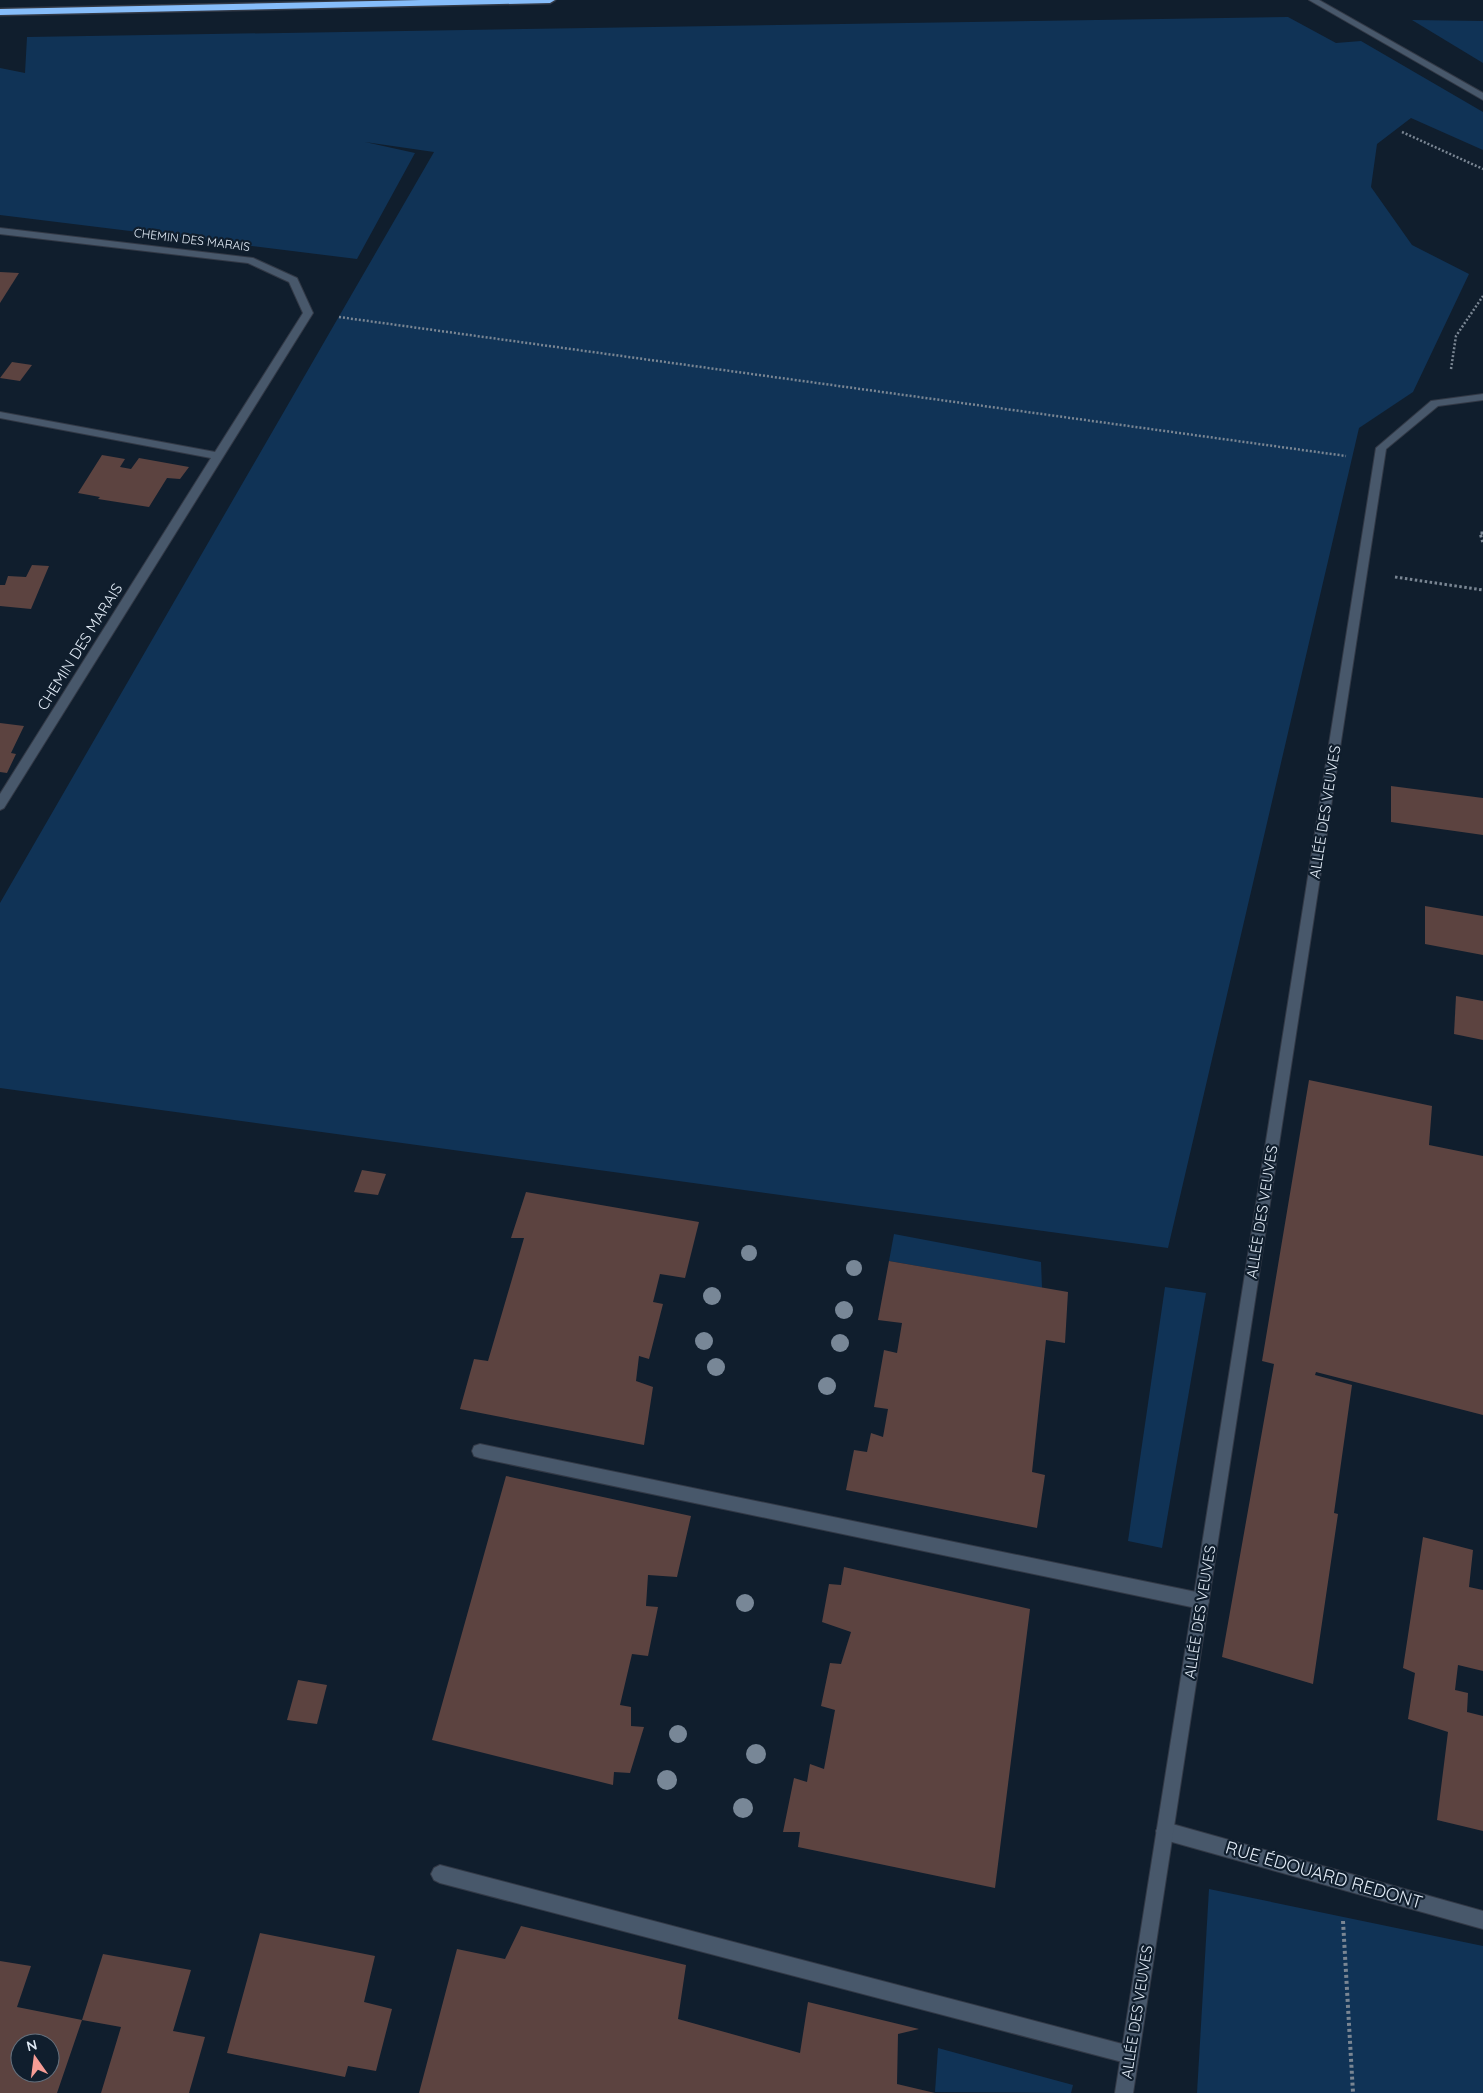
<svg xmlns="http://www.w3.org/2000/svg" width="1483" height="2093" viewBox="0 0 1483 2093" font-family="Quicksand,sans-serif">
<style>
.green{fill:#103356}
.building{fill:#5c4340;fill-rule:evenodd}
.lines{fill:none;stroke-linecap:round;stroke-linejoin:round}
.service-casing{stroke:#323946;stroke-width:2}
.minor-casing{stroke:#323946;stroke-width:2}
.tertiary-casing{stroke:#323946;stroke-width:2}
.motorway-casing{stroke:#323946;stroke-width:3}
.path-far2{stroke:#7a8693;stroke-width:2.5;stroke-dasharray:2 2;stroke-linecap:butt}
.path-far1{stroke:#7a8693;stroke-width:3;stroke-dasharray:2.5 2.5;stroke-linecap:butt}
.path{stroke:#7a8693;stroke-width:4;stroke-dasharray:3 3;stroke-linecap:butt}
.service{fill:#48586b;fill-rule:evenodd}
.minor{fill:#48586b;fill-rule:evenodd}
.tertiary{fill:#48586b;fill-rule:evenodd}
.motorway{fill:#86bdfa;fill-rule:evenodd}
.tree{fill:#788797}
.labels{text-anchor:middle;stroke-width:4.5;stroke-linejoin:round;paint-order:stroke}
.far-street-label{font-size:12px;fill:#e1ebf6;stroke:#101e2d}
.street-label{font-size:15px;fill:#e1ebf6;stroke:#101e2d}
.near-street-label{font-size:18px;fill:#e1ebf6;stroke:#101e2d}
</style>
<rect width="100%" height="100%" fill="#101e2d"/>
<g class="green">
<path d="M1288 17 1336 43 1361 41 1483 112V150L1411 118 1377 144 1371 187 1412 245 1469 274 1413 392 1359 428 1168 1248 0 1088V903L434 152 365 142 415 153 357 259 0 215V68L25 73 27 37Z"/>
<path d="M1412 20 1483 21V63Z"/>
<path d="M894 1234 1041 1262 1042 1288 889 1261Z"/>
<path d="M1165 1287 1206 1293 1162 1548 1128 1541Z"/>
<path d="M1209 1889 1483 1946V2093H1197Z"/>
<path d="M938 2048 1073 2085 1071 2093 935 2092Z"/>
</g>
<g class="building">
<path d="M0 272 19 273 0 303Z"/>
<path d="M12 362 32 365 20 381 0 378Z"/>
<path d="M102 455 125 459 120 467 131 469 139 458 189 467 180 479 167 478 149 507 98 499 100 497 78 493Z"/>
<path d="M32 565 49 566 31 609 0 606V585H5L8 576 26 577Z"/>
<path d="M0 723 24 726 11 753 16 754 7 773 0 772Z"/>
<path d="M1391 786 1483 798V835L1391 822Z"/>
<path d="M1425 906 1483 916V955L1425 944Z"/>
<path d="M1456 996 1483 1001V1040L1454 1034Z"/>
<path d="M1309 1080 1432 1106 1429 1145 1483 1156V1415L1316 1372 1315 1375 1352 1385 1334 1513 1338 1514 1313 1684 1222 1657 1274 1364 1262 1361Z"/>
<path d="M362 1170 386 1174 378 1195 354 1192Z"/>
<path d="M526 1192 699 1222 685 1278 660 1274 653 1302 663 1304 649 1359 639 1356 636 1381 653 1387 644 1445 460 1409 474 1359 488 1361 524 1238H511Z"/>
<path d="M889 1261 1068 1292 1065 1343 1046 1340 1032 1472 1045 1475 1037 1528 846 1490 854 1450 867 1452 871 1433 883 1437 888 1409 874 1407 884 1350 897 1353 902 1323 878 1320Z"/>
<path d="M506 1476 691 1516 677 1577 648 1575 646 1606 658 1607 648 1656 632 1654 620 1705 631 1707V1726L644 1727 630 1773 614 1772 613 1785 432 1740Z"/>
<path d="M1423 1537 1473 1550 1469 1587 1483 1590V1671L1458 1665 1455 1690 1468 1693 1467 1712 1483 1716V1831L1437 1820 1448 1732 1408 1719 1415 1673 1403 1668Z"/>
<path d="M844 1567 1030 1609 995 1888 798 1847 800 1832H783L794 1778 807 1782 810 1764 824 1769 835 1710 821 1706 830 1663 841 1664 851 1632 822 1622 829 1584 841 1585Z"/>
<path d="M298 1680 327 1685 317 1724 287 1720Z"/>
<path d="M521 1926 686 1965 678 2019 800 2053 808 2002 919 2029 898 2034 897 2084 935 2093H419L457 1949 505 1959Z"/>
<path d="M260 1933 375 1956 364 2002 392 2009 376 2071 348 2066 345 2077 227 2053Z"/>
<path d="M103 1954 191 1970 173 2031 205 2037 189 2093H101L121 2027 82 2020Z"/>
<path d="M0 1961 31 1966 17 2007 82 2020 57 2093H0ZM20 2043H50V2073H20Z"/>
</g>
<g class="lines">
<g class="service-casing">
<g id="service">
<path d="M480 1444 1201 1593 1207 1595 1209 1601 1207 1607 1201 1609 480 1458 474 1456 472 1451 474 1446Z"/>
<path d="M440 1865 1130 2046 1137 2048 1139 2055 1137 2062 1130 2064 440 1883 434 1880 431 1874 434 1868Z"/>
</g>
</g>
<g class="minor-casing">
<g id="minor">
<path d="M1309 0H1319L1483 93V100Z"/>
<path d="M0 228 253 258 297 278 313 313 4 808 0 810V794L211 458 0 418V412L215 452 303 313 289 282 248 263 0 234Z"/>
<path d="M1165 1822 1483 1911V1929L1165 1840 1159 1837 1156 1831 1159 1825Z"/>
</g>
</g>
<g class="tertiary-casing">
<path id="tertiary" d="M1483 394V400L1438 406 1386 449 1133 2093H1115L1376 448 1431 401Z"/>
</g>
<g class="motorway-casing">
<path id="motorway" d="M421 0H555L550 3 0 15V9Z"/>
</g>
<g class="path-far2">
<path d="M1402 132 1483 169"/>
<path d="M339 317 1346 456"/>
<path d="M1451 369 1456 336 1483 296"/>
</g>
<g class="path-far1">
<path d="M1483 533H1480L1483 543"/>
<path d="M1395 577 1483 590"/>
</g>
<path class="path" d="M1343 1921 1353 2093"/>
<use href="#service" class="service"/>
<use href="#minor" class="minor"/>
<use href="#tertiary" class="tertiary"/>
<use href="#motorway" class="motorway"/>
</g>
<g class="tree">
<circle cx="749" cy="1253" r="8"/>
<circle cx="854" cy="1268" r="8"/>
<circle cx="712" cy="1296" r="9"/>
<circle cx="844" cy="1310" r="9"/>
<circle cx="704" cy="1341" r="9"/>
<circle cx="840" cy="1343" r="9"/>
<circle cx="716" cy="1367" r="9"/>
<circle cx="827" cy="1386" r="9"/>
<circle cx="745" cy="1603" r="9"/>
<circle cx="678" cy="1734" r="9"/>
<circle cx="756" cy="1754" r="10"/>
<circle cx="667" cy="1780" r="10"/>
<circle cx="743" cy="1808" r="10"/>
</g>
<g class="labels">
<g class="far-street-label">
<text transform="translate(192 240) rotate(7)" y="4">CHEMIN DES MARAIS</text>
</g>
<g class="street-label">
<text transform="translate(80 647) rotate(-58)" y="5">CHEMIN DES MARAIS</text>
<text transform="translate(1325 812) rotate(-81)" y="5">ALLÉE DES VEUVES</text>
<text transform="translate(1262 1212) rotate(-81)" y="5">ALLÉE DES VEUVES</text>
<text transform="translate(1200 1612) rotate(-81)" y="5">ALLÉE DES VEUVES</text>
<text transform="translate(1137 2012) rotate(-81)" y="5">ALLÉE DES VEUVES</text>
</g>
<g class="near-street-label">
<text transform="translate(1324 1875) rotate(16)" y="6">RUE ÉDOUARD REDONT</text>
</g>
</g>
<g transform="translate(35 2058) rotate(346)"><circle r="24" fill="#101e2d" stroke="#64707d"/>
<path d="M0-4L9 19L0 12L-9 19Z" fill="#f59c95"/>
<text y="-8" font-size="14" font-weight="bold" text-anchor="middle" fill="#e1ebf6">N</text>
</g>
</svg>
